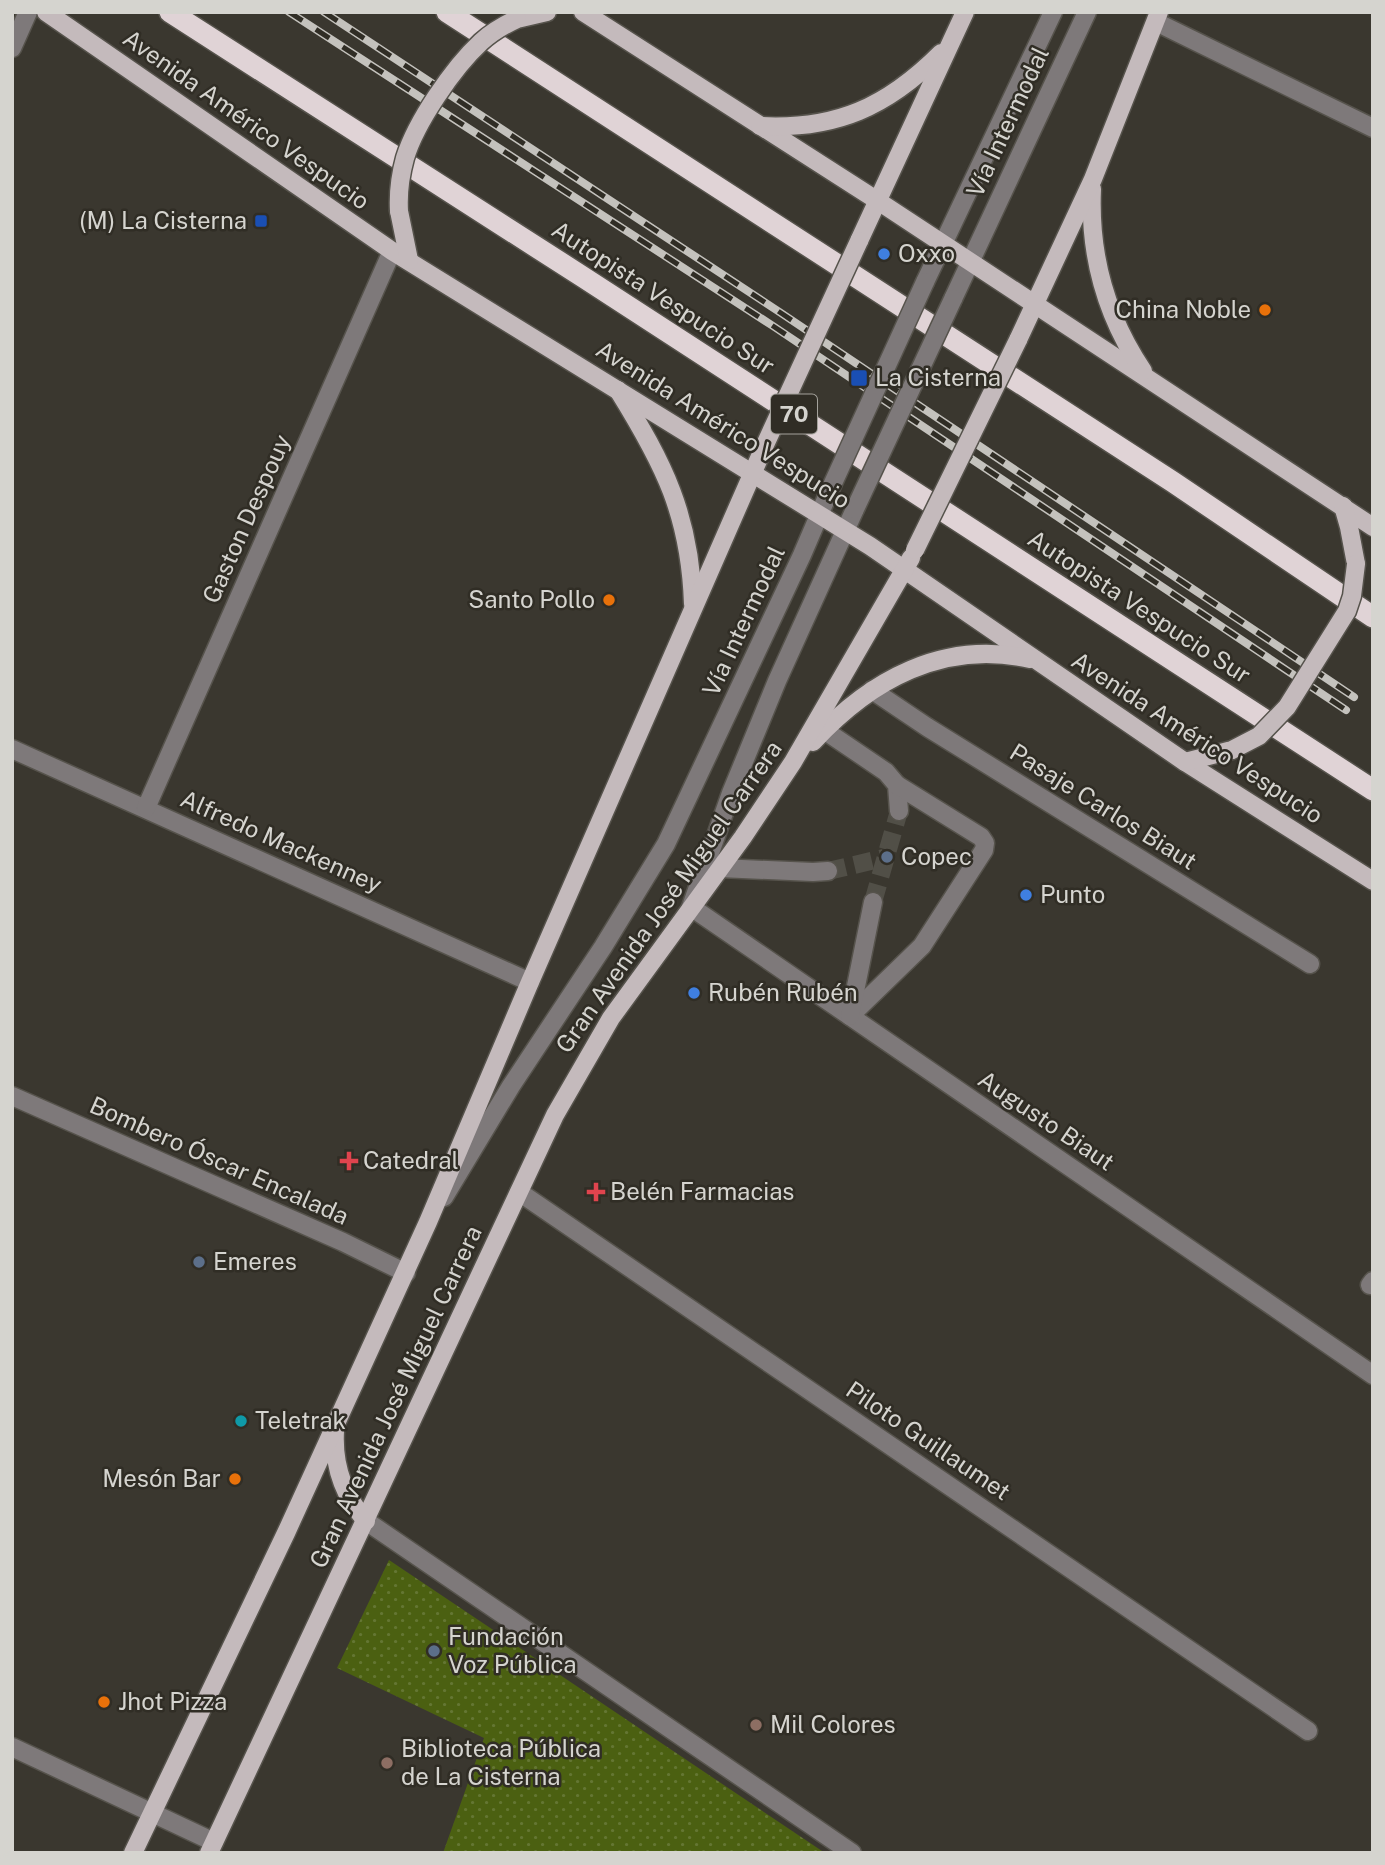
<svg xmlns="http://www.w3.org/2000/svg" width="1385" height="1865" viewBox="0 0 1385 1865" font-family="'Public Sans',sans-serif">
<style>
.park{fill:url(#park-dots)}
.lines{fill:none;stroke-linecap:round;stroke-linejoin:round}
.minor-tunnel{stroke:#514f47;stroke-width:18;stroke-dasharray:18 9;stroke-linecap:butt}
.minor-casing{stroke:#56534c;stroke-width:21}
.major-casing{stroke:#56534c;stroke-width:21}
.highway-casing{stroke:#56534c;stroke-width:24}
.minor{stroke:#7e797a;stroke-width:18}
.major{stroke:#c4babc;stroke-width:18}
.highway{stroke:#e0d3d6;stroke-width:21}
.rail-casing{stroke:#c4c2bd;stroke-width:8}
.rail{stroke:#302d25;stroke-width:5;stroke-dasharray:16;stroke-linecap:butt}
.minor-bridge-casing{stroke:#56534c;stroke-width:21;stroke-linecap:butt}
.major-bridge-casing{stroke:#56534c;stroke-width:21;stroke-linecap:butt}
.minor-bridge{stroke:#7e797a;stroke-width:18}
.major-bridge{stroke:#c4babc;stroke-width:18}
.transit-dot{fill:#1a4fb4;stroke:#302d25;stroke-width:2.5}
.shop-dot{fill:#3f7fe0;stroke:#302d25;stroke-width:2.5}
.food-dot{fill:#e8710a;stroke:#302d25;stroke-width:2.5}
.service-dot{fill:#5c6f8a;stroke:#302d25;stroke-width:2.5}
.health-dot{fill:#e0444e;stroke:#302d25;stroke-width:2.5}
.culture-dot{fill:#0f9aa8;stroke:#302d25;stroke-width:2.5}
.education-dot{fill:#8d6e63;stroke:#302d25;stroke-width:2.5}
.labels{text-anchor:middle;stroke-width:5;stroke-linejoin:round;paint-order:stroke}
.shield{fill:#302d25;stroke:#a4a29c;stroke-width:2}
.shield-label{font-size:23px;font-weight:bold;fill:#d5d4cf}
.street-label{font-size:24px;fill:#d5d4cf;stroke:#302d25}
.poi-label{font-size:24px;fill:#d5d4cf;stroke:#302d25;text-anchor:start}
</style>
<defs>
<pattern id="park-dots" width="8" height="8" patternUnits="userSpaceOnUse" patternTransform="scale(1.75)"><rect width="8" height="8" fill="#4b6011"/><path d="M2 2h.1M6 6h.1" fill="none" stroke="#647633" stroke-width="1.8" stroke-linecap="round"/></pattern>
</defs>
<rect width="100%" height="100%" fill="#3a372f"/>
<path class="park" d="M389 1560 825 1853H443L484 1738 337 1668Z"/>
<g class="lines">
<g class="minor-tunnel">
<path d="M828 871 884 858"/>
<path d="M873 902 899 811"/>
</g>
<g class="minor-casing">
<g id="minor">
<path d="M1156 22 1373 128"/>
<path d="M12 48 28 12"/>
<path d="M925 282 1053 12"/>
<path d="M953 299 1087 12"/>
<path d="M855 509 777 681 731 793 691 907 1373 1375"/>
<path d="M872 690 927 727 1310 964"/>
<path d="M824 730 886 772 897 785 899 811"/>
<path d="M12 749 530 982"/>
<path d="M146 808 392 251"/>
<path d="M720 868 813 872 828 871"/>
<path d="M850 1016 922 946 984 850 985 843 981 837 897 785"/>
<path d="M850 1016 873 902"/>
<path d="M12 1096 343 1242 406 1273"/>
<path d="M519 1192 1308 1731"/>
<path d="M444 1197 511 1086 603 947 666 844 802 555 829 492"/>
<path d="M1370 1285 1373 1281"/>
<path d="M366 1521 852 1853"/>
<path d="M12 1747 214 1842"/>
</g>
</g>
<g class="major-casing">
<g id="major">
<path d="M46 12 392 251 870 546 1185 762 1373 881"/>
<path d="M583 12 878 201 1373 527"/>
<path d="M517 19 547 12"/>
<path d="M760 126C836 130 887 107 941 53"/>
<path d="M1092 189C1089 256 1106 316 1143 371"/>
<path d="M399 211 409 260"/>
<path d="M859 241 965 12"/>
<path d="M1018 340 1093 179 1159 12"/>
<path d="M618 390C664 464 690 515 693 604"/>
<path d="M1343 506 1349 527 1356 564"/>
<path d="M813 742C870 680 944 639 1030 659"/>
<path d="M1185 762 1232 750"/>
<path d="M335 1431C333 1466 343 1495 366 1521"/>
<path d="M133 1853 286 1533 428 1222 530 982 764 447"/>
<path d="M209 1853 555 1115 611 1018 743 837 793 762 911 558"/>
</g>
</g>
<g class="highway-casing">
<g id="highway">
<path d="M170 12 583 277 1373 790"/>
<path d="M447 12 1173 482 1373 617"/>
</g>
</g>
<use href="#minor" class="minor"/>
<use href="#major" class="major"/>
<use href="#highway" class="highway"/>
<g class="rail-casing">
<g id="rail">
<path d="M289 12 773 326 1346 710"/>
<path d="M324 12 781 313 1354 697"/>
</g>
</g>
<use href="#rail" class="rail"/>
<g class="minor-bridge-casing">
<g id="minor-bridge">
<path d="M829 492 925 282"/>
<path d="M855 509 953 299"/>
</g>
</g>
<g class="major-bridge-casing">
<g id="major-bridge">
<path d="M399 211C398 193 400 176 405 158 416 122 453 68 481 42 492 32 504 25 517 19"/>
<path d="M764 447 859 241"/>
<path d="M915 550 1018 340"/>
<path d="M1232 750 1259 736 1287 707 1347 611 1352 596 1356 564"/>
</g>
</g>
<use href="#minor-bridge" class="minor-bridge"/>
<use href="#major-bridge" class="major-bridge"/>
</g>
<g class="transit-dot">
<rect x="254" y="214" width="14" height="14" rx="3.5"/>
<rect x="850" y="369" width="18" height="18" rx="3.5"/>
</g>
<g class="shop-dot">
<circle cx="884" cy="254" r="7"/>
<circle cx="1026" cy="895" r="7"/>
<circle cx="694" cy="993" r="7"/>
</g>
<g class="food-dot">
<circle cx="1265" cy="310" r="7"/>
<circle cx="609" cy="600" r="7"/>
<circle cx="235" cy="1479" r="7"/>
<circle cx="104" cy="1702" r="7"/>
</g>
<g class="service-dot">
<circle cx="887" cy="857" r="7"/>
<circle cx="199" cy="1262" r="7"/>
<circle cx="434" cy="1651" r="7"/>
</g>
<g class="health-dot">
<path d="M345.5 1150.5h7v7h7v7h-7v7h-7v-7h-7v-7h7z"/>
<path d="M592.5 1181.5h7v7h7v7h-7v7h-7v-7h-7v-7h7z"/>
</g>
<circle class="culture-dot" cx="241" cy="1421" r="7"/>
<g class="education-dot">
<circle cx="756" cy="1725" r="7"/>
<circle cx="387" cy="1763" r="7"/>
</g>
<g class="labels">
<rect class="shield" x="771" y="394.5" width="46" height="39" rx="5"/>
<g class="shield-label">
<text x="794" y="422">70</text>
</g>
<g class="street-label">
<text transform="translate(246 120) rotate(35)" y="8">Avenida Américo Vespucio</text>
<text transform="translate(1008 122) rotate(-65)" y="8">Vía Intermodal</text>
<text transform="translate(663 298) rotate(33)" y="8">Autopista Vespucio Sur</text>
<text transform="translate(723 425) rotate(32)" y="8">Avenida Américo Vespucio</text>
<text transform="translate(247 519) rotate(-66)" y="8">Gaston Despouy</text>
<text transform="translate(1139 607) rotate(33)" y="8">Autopista Vespucio Sur</text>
<text transform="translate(744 621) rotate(-65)" y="8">Vía Intermodal</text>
<text transform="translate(1197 738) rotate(33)" y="8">Avenida Américo Vespucio</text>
<text transform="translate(1103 807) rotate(32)" y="8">Pasaje Carlos Biaut</text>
<text transform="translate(281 842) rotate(24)" y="8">Alfredo Mackenney</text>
<text transform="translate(669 897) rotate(-55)" y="8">Gran Avenida José Miguel Carrera</text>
<text transform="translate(1046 1121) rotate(34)" y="8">Augusto Biaut</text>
<text transform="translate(219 1161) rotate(24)" y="8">Bombero Óscar Encalada</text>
<text transform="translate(396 1397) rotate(-65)" y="8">Gran Avenida José Miguel Carrera</text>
<text transform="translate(928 1441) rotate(34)" y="8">Piloto Guillaumet</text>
</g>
<g class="poi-label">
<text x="247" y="229" text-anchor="end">(M) La Cisterna</text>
<text x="898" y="262">Oxxo</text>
<text x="1251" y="318" text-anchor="end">China Noble</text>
<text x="875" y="386">La Cisterna</text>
<text x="595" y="608" text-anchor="end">Santo Pollo</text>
<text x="901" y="865">Copec</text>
<text x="1040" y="903">Punto</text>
<text x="708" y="1001">Rubén Rubén</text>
<text x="363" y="1169">Catedral</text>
<text x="610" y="1200">Belén Farmacias</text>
<text x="213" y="1270">Emeres</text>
<text x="255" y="1429">Teletrak</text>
<text x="221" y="1487" text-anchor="end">Mesón Bar</text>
<text x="448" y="1645">Fundación<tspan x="448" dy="28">Voz Pública</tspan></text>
<text x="118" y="1710">Jhot Pizza</text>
<text x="770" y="1733">Mil Colores</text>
<text x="401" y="1757">Biblioteca Pública<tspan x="401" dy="28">de La Cisterna</tspan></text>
</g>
</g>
<rect width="1385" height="1865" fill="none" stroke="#d5d4cf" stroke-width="28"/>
</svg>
